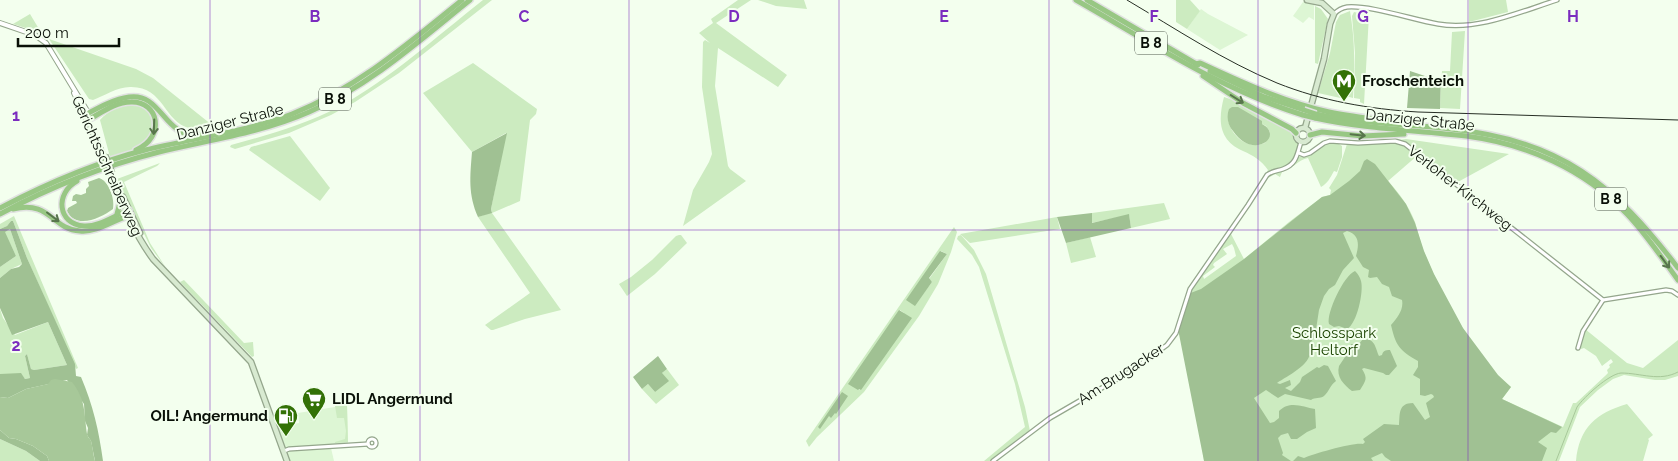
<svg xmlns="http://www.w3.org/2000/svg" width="1678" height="461" viewBox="0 0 1678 461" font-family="Raleway,sans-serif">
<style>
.built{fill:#ddf6d4}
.green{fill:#ccebc0;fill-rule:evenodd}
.forest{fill:#a0c193}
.water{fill:#a7c899}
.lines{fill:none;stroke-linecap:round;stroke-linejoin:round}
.stream{stroke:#a7c899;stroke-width:1}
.minor-casing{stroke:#94a68c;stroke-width:5.5}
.tertiary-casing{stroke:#94a68c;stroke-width:6}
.secondary-casing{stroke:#94a68c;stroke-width:7}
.trunk-casing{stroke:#e1e2e1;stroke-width:8}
.minor{stroke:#fff;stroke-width:3}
.tertiary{stroke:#fff;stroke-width:4}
.secondary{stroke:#d8ead1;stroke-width:4.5}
.trunk{stroke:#98c784;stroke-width:5}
.tram{stroke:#272f25;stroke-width:1}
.secondary-bridge-casing{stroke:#94a68c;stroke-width:7;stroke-linecap:butt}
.trunk-bridge-casing{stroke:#e1e2e1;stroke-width:8;stroke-linecap:butt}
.secondary-bridge{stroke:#d8ead1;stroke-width:4.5}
.trunk-bridge{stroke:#98c784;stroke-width:5}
.oneway{stroke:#58754c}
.grid{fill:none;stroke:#7b2cbf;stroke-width:1;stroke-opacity:0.55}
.labels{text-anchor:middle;stroke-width:4;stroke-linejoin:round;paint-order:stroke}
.shield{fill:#f3ffee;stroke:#4f584c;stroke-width:1}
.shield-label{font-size:14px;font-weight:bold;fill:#091007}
.poi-label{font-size:15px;font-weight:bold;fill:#091007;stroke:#f3ffee;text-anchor:start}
.street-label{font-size:15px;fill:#091007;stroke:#f3ffee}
.park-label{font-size:15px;fill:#1b4400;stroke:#f3ffee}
.grid-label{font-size:16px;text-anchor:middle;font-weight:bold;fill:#7b2cbf;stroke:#f3ffee;stroke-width:4;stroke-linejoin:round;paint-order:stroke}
</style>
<rect width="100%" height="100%" fill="#f3ffee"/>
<g class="built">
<path d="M1303 2 1314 3V20L1309 17 1303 23 1293 16Z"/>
<path d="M1201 9 1208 14 1248 35 1220 50 1187 29Z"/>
<path d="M347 405 348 446 285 448 277 427 299 423 298 413Z"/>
<path d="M331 448 334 461H289L287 455 290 449Z"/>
</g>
<g class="green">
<path d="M483 0H492L399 73 355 102 331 115 289 133 235 149 230 147 231 145C268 135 304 125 339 107 391 78 436 37 483 0Z"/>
<path d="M738 0H751L716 23 787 75 778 87 718 48 715 86 728 166 730 169 746 181 683 226 693 190 709 162 712 154 702 87 703 42 705 40 710 43 699 33 713 23 711 19Z"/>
<path d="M758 0H804L807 9 776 6Z"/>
<path d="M1176 0H1190L1200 11 1187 29 1176 22Z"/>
<path d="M1469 0H1506L1508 12 1469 22Z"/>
<path d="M1315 6 1321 9 1328 19 1318 64 1315 63Z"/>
<path d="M1350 11C1355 40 1355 69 1353 98L1346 96 1345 99 1318 93 1330 53 1336 22 1340 15Z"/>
<path d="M1354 12 1369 15 1364 104 1360 102V99L1354 98 1355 53 1352 16Z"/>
<path d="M30 14 39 29 32 30 13 24Z"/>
<path d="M1465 31 1460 109 1440 108 1442 71H1450L1452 32Z"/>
<path d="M49 39 136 69 153 78 212 125C204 127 197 130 189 128 164 122 164 86 130 87 117 87 104 96 93 100L89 99Z"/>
<path d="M473 63 537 109 536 114 530 120 520 201 492 213 561 310 525 319 493 330H491L485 325 530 293 478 217 492 212 491 209 506 133 472 152 423 93Z"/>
<path d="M1224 97 1236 101 1294 132 1299 146 1294 160 1289 165 1269 172 1261 183 1268 170C1261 160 1254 156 1243 151 1218 140 1218 120 1224 97ZM1228 120 1262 124 1266 126 1270 132 1265 143C1248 150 1232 137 1228 120Z"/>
<path d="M136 104C157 114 161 131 140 146 132 152 119 154 110 157L100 120C108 110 123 105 136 104Z"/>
<path d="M290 136 330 188 320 201 249 150 251 147Z"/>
<path d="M1406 139 1509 154 1456 183 1399 140Z"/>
<path d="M1328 142H1336L1342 146V157L1337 172 1334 171C1330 178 1328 183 1321 187L1308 158C1298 160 1292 169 1282 172L1280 177 1275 174 1265 180 1268 176 1293 163 1298 157 1304 156Z"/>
<path d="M1400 142 1418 155 1388 181C1399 193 1409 206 1415 222 1418 232 1420 242 1424 252 1440 291 1477 362 1511 387L1502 399 1563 427 1573 403H1576L1605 376 1608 373 1607 370 1610 367 1609 365 1613 362 1611 359 1602 366 1596 356 1584 348 1581 349 1579 344 1585 329 1627 363 1643 368 1678 340V376L1665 380H1655L1624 375 1613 379 1598 390 1580 407 1559 461H1204L1189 292 1230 232 1244 259 1289 222 1322 197 1330 195 1331 190 1329 188 1337 175 1347 144ZM1232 244 1234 248 1236 256 1204 279 1203 276 1215 267 1213 265 1214 263 1227 254 1223 249Z"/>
<path d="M160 163 157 166 124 182 150 243 166 268 151 248 117 179Z"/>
<path d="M1164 203 1170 219 1131 228 1129 215 1091 223 1092 213Z"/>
<path d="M14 216 78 368 76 369 27 258 13 221H11L7 226 0 229V224Z"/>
<path d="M1057 217 1060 229 970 243 960 234Z"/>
<path d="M954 227 957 232 951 252 938 284 919 316 864 392 817 437 809 447 806 441ZM941 251 947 254 929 279 932 282 920 298ZM900 310 904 313 877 367 860 390 859 389Z"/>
<path d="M10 229 22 264 11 269 0 278V267L16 256 4 232Z"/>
<path d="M679 235H681L687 243 655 274 627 296 619 284 631 277 652 260 676 236Z"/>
<path d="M961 235 974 250 986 274 1025 407 1030 431 992 461H984L1025 427 1015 384 979 267 972 255 957 239 958 236Z"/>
<path d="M1090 237 1096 257 1071 263 1066 243Z"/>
<path d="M184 280 244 343 253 342 254 356 252 357 180 282Z"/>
<path d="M0 309 3 318 15 335 48 322 67 365 34 370 31 369 27 354 25 356 30 378 25 379 21 374H0Z"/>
<path d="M667 369 679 385 656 404 642 389 648 384 655 392 662 373Z"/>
<path d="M1627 404 1653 435 1648 439 1649 440 1643 461H1576C1579 428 1596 413 1627 404Z"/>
<path d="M347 405 348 442 335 443V442L345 439 346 431 344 418H337L335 406Z"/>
<path d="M0 439 26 451 40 461H0Z"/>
</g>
<g class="forest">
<path d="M1410 71 1434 79H1441L1440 109 1407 108Z"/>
<path d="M507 133 491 209 492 213 478 217C468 194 470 177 472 152Z"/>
<path d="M1367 159 1375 164 1406 204 1415 223 1424 251 1434 274 1463 328 1498 375 1511 387 1502 399 1562 427 1556 433 1551 432 1538 442 1547 448 1542 461H1391L1385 457 1382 453 1371 458 1373 461H1293L1298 456 1304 458C1313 454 1354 442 1363 444L1365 442 1363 439 1384 424 1399 425C1400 414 1398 403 1413 403L1425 420 1430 417 1426 403 1434 397 1433 395 1431 394 1425 396 1420 395V379L1413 375 1418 367V361C1399 350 1396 346 1391 325 1397 318 1404 310 1402 300L1392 296 1389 287 1382 284 1377 277 1370 278 1368 277 1369 270 1363 267 1356 256C1359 245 1360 235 1347 231L1343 233 1354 258 1343 270 1335 285 1329 289 1324 296 1319 310 1315 336 1309 345C1317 362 1289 375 1277 383L1280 384 1290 380 1291 385 1285 388 1291 391 1300 382 1302 377 1317 367 1319 368 1324 365 1328 366 1336 381C1330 385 1329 392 1324 396 1320 399 1315 397 1311 400L1285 394 1278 398 1266 390 1254 398 1270 423 1274 422 1279 418V411C1290 400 1303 407 1315 409L1316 428 1307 432 1297 439H1291L1288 433 1281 435 1278 438 1283 453 1282 455 1291 461H1204L1178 329 1188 294 1201 289 1244 259 1304 211 1322 197 1330 195 1349 181 1360 171 1364 161Z"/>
<path d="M1092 213V223L1129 214 1131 228 1066 243 1057 217Z"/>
<path d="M11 221H13L27 258 75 364 76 376 81 377C93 405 99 431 103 461H95L91 441 87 435 88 428 85 421 84 404 67 380 26 389 8 398 0 397V374L21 373 25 379 30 378 25 356 27 354 31 369 34 370 67 365 48 322 12 335 0 308V278L11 269 19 267 22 264 10 229 5 232 16 256 0 267V229L7 226Z"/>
<path d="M940 251 947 254 929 278 932 282 915 306 906 300Z"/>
<path d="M1355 271C1358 274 1360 277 1361 281 1364 291 1357 324 1347 329L1339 326 1334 327 1329 324C1326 313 1344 275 1355 271Z"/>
<path d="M899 310 912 318 861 390 859 389 858 390 848 384Z"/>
<path d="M1363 339C1375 338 1375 347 1379 356L1382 355C1383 351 1385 350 1390 350L1397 366 1389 375H1386L1383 373 1364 368 1362 369C1368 379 1366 380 1360 390L1352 391C1344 385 1336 377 1339 366L1345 357 1346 350 1350 348 1351 344 1358 345Z"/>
<path d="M658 356 667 369 662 373 669 381 655 392 648 384 642 389 633 377Z"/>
<path d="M842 392 848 396 836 414 835 413 831 418 829 416 820 429 818 427Z"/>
<path d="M0 430 9 438 16 439 33 446 47 456 49 461H40L26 451 0 439Z"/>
</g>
<g class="water">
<path d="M1232 107H1238L1262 121V124C1285 136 1253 161 1233 131 1228 125 1226 117 1229 109Z"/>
<path d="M99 178C109 181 115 199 113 209 101 218 76 230 67 211L68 208 77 203 76 201H72L73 196 76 194 81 195 86 193V189L89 186 88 182Z"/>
<path d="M55 379 72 382C86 400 84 413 87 434 88 438 90 438 91 441 93 448 93 454 95 461H49L47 456 33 446 16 439 9 438 0 430V397L8 398 26 389 48 384 51 380Z"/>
</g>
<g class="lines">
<path class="stream" d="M1556 461 1577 407C1584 397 1609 374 1621 373 1641 373 1659 382 1678 372"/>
<g class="minor-casing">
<g id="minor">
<path d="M1334 14C1338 10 1341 8 1347 7 1370 5 1414 20 1438 24 1478 31 1519 12 1557 0"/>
<path d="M1299 153 1304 155 1310 153 1324 143 1330 141 1358 143 1395 141 1405 144 1603 300 1666 290 1672 291 1678 295"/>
<path d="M1578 348 1583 331 1603 300"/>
<circle cx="372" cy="443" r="4"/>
<path d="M284 451 289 449 368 444"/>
<path d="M993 461 1050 418 1131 371 1167 345 1176 333 1190 289 1248 205 1267 175C1272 171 1277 171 1283 169 1297 164 1297 154 1301 142"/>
</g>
</g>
<g class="tertiary-casing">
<g id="tertiary">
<path d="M0 23 35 35 46 43 89 114"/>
<path d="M74 93 85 115"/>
</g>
</g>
<g class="secondary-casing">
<g id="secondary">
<path d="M86 118 103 155"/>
<circle cx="1303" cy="135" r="7"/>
<path d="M1305 128 1324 59 1330 24 1334 14 1322 3 1307 0"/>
<path d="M111 174C122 204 134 233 153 259L251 362 287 461"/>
<path d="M123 197 140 233"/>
</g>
</g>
<g class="trunk-casing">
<g id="trunk">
<path d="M1076 0C1150 42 1221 90 1303 115"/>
<path d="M1087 0 1198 65"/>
<path d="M1196 64 1200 63C1241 82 1284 102 1329 112 1357 118 1387 120 1416 124"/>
<path d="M1210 71 1262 96 1304 110"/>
<path d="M1203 76 1243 103 1292 129 1296 133"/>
<path d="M1316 114C1361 124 1406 124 1451 129 1560 140 1614 184 1678 268"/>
<path d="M85 115C98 108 114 99 129 97 162 92 164 139 200 135"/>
<path d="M1315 118C1365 129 1415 130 1466 136 1527 144 1584 169 1627 214 1646 234 1662 258 1678 280"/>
<path d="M88 120C101 113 115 102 131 102 159 101 166 137 136 150"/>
<path d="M1310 135 1322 132 1363 136 1404 134"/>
<path d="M77 181C55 193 57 224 84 226 99 227 115 215 129 210"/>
<path d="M0 208C46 184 94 163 145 150 194 138 245 132 292 114 357 88 409 43 462 0"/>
<path d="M13 209C51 200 51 229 80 231 97 233 115 219 131 215"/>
<path d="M0 214C50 187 103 166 159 152 209 140 261 133 309 112 369 86 419 41 470 0"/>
<path d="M117 214 121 199"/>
</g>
</g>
<use href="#minor" class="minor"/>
<use href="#tertiary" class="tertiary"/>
<use href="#secondary" class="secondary"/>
<use href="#trunk" class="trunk"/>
<path class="tram" d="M1127 0C1176 29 1224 61 1277 83 1322 101 1369 109 1418 112L1678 120"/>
<g class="secondary-bridge-casing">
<path id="secondary-bridge" d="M105 155 112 173"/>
</g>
<g class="trunk-bridge-casing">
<g id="trunk-bridge">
<path d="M1304 110 1316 114"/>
<path d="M1303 115 1315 118"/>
</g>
</g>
<use href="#secondary-bridge" class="secondary-bridge"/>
<use href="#trunk-bridge" class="trunk-bridge"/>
</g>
<defs><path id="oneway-shaft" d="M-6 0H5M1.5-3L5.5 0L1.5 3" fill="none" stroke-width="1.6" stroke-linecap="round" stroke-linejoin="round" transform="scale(1.25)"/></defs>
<g class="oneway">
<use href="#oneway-shaft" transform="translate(1237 99) rotate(32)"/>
<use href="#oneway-shaft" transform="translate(154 127) rotate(92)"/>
<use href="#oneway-shaft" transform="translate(1358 135) rotate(6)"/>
<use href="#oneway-shaft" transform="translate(53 217) rotate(37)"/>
<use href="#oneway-shaft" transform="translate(1665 262) rotate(54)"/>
</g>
<path class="grid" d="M210 0V461M420 0V461M629 0V461M839 0V461M1049 0V461M1258 0V461M1468 0V461M0 230H1678"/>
<defs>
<g id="metro-pin" transform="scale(1.25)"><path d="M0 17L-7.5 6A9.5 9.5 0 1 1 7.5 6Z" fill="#337106" stroke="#f3ffee"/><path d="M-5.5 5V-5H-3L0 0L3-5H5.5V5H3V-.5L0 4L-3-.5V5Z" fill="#fff"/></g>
<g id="supermarket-pin" transform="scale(1.25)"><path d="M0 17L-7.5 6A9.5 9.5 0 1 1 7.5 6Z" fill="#337106" stroke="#f3ffee"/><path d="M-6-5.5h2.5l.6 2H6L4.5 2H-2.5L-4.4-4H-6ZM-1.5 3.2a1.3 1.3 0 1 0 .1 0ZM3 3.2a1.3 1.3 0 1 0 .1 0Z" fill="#fff"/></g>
<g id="fuel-pin" transform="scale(1.25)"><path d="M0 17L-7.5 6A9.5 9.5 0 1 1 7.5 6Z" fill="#337106" stroke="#f3ffee"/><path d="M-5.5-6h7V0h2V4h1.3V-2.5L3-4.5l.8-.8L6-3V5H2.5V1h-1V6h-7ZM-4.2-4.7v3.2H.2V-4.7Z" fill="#fff"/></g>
</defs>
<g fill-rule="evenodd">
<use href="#metro-pin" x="1344" y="81"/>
<use href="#supermarket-pin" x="314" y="399"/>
<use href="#fuel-pin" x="286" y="416"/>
</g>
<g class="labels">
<g class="shield">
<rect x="1135" y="31.5" width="32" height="23" rx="4"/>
<rect x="319" y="87.5" width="32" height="23" rx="4"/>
<rect x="1595" y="187.5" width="32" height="23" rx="4"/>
</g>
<g class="shield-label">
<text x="1151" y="48">B 8</text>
<text x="335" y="104">B 8</text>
<text x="1611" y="204">B 8</text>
</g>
<g class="poi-label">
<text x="1362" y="86">Froschenteich</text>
<text x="332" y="404">LIDL Angermund</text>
<text x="268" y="421" text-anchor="end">OIL! Angermund</text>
</g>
<g class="street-label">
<text transform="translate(1420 120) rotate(6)" y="5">Danziger Straße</text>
<text transform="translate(230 122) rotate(-14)" y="5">Danziger Straße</text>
<text transform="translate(107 166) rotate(66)" y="5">Gerichtsschreiberweg</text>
<text transform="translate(1460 188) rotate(38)" y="5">Verloher Kirchweg</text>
<text transform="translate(1121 374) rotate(-33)" y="5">Am Brugacker</text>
</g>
<g class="park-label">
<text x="1334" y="338">Schlosspark<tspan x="1334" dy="17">Heltorf</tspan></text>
</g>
</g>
<g class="grid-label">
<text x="315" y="22">B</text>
<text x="524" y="22">C</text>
<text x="734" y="22">D</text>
<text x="944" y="22">E</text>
<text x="1154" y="22">F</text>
<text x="1363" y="22">G</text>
<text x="1573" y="22">H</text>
<text x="16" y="121">1</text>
<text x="16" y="351">2</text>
</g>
<path d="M18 38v8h101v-8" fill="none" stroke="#091007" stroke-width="2.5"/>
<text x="25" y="38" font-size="15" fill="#091007" stroke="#f3ffee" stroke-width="4" paint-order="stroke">200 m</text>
</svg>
